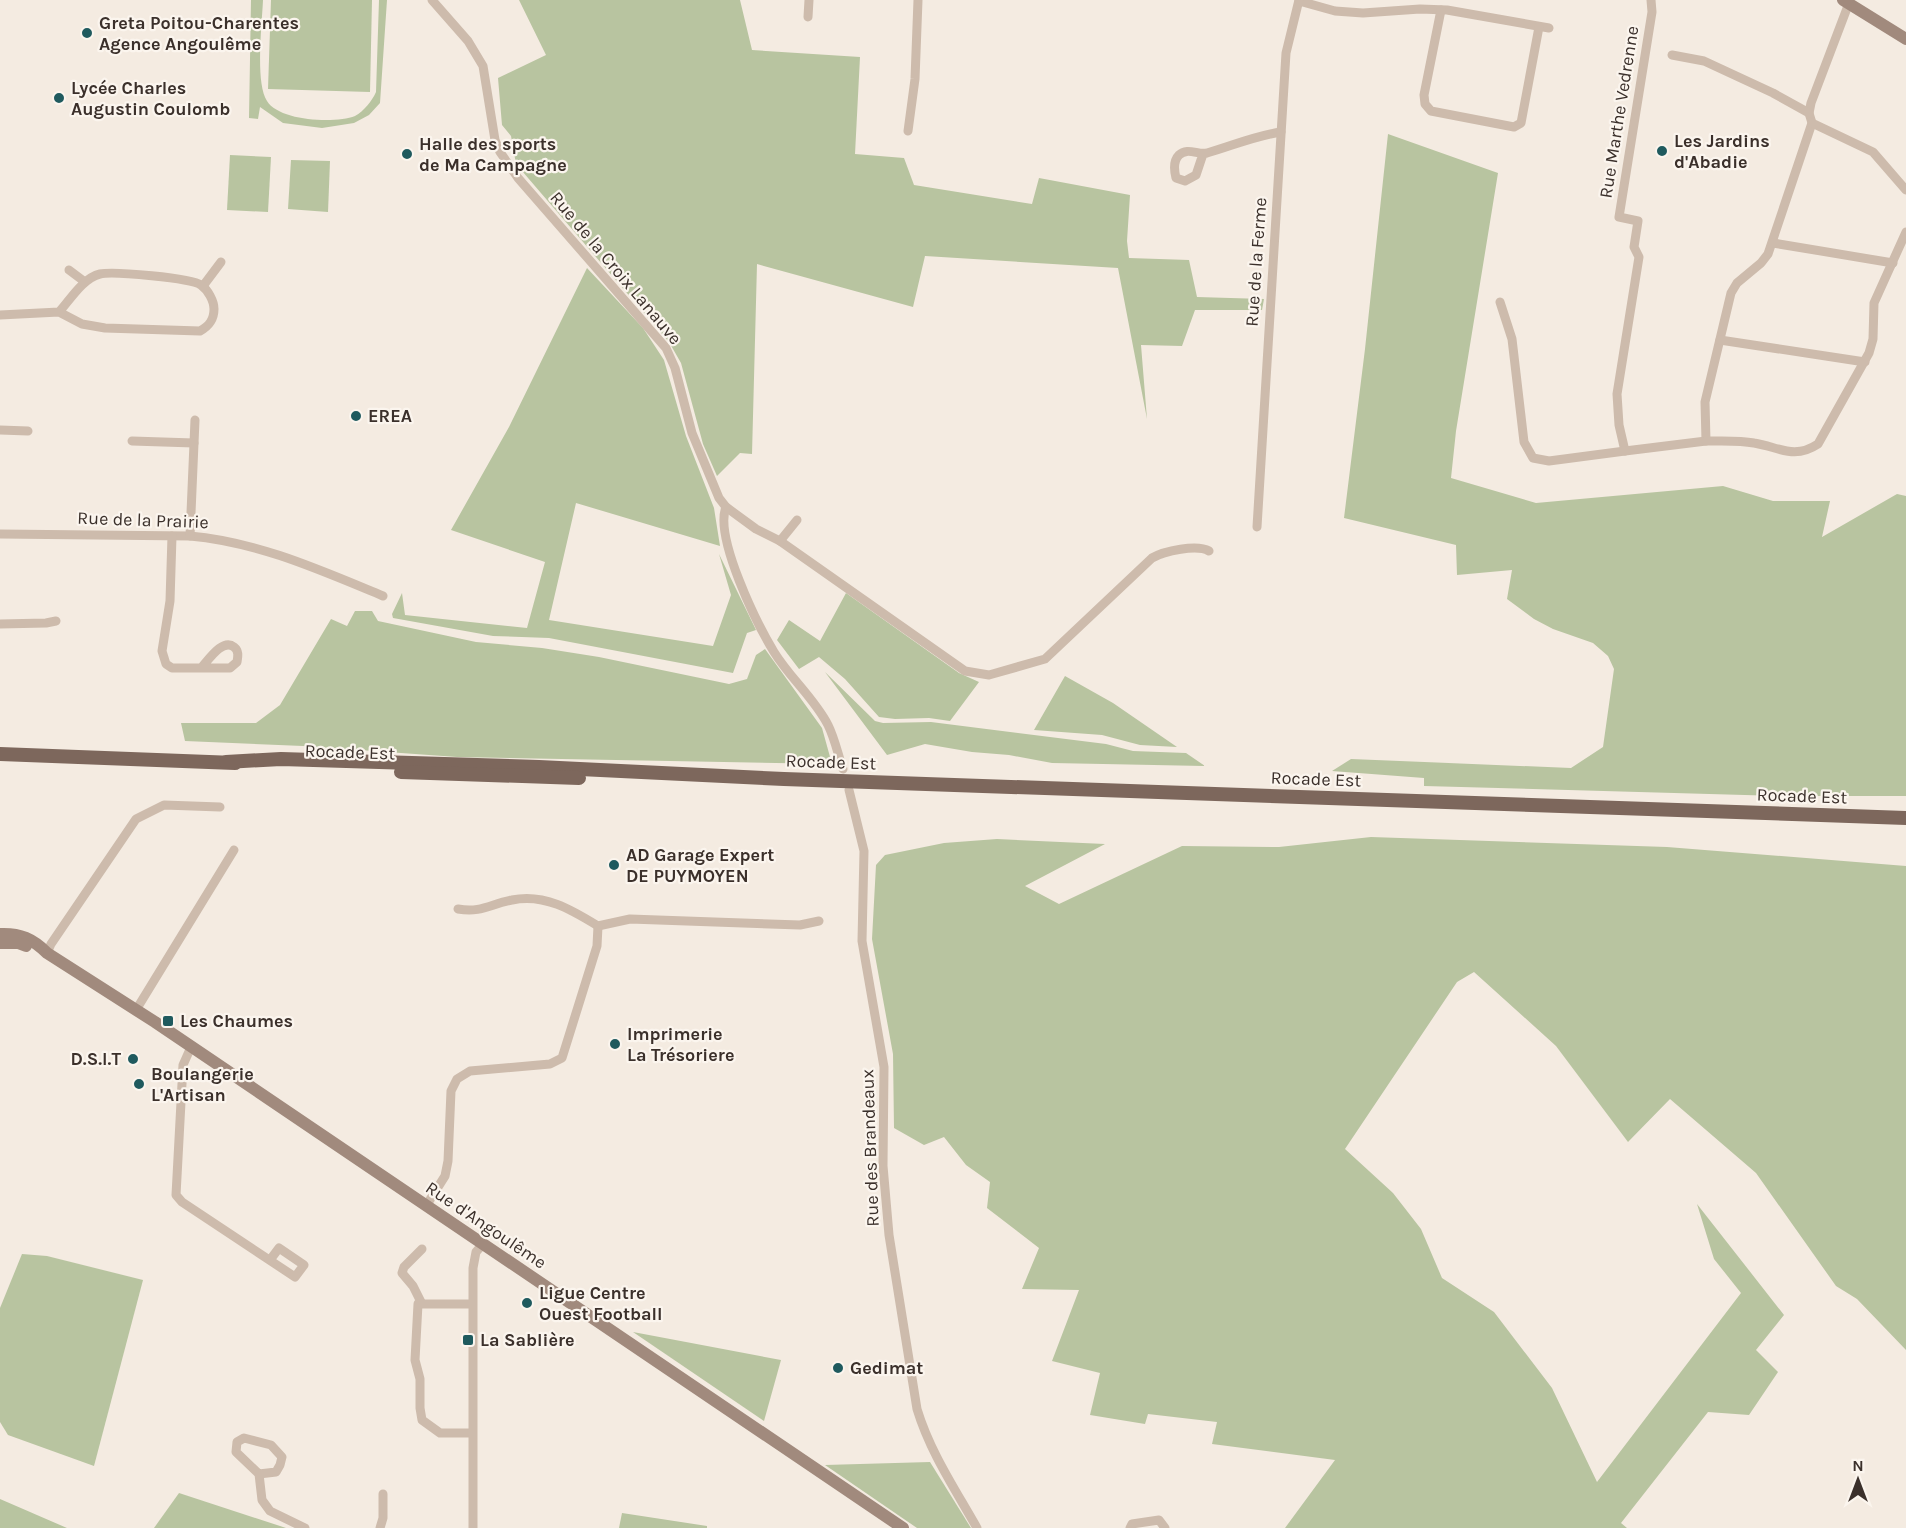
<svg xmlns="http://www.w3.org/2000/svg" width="1906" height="1528" viewBox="0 0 1906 1528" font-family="Karla,sans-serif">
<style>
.green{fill:#b8c4a0}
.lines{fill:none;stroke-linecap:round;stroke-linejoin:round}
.street{stroke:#cdbbac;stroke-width:9}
.secondary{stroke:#a18a7d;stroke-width:12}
.primary{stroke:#7d675c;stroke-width:14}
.poi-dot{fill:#1f5a5e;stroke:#fbf5ee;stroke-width:2}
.labels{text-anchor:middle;stroke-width:4.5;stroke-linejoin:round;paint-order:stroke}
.poi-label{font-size:18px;font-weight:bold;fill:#3b302b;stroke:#fbf5ee;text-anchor:start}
.street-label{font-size:18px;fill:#3b302b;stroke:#fbf5ee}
</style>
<rect width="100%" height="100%" fill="#f4ebe1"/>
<g class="green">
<path d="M251 0H263C262 24 255 83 267 101 279 121 335 124 355 116 364 111 372 101 376 92L379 0H387L380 103 369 115 354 123 322 128 283 123 260 107 258 119 249 118Z"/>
<path d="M271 0H372L370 92 268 89Z"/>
<path d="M519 0H740L752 50 860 57 855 154 904 158 914 185 1032 204 1039 178 1130 195 1127 241 1129 258 1189 260 1197 297 1264 299 1262 310H1195L1182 346 1141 345 1147 419 1118 268 925 256 913 307 757 264 752 454 740 453 717 476 703 444 681 363 669 342 516 164 511 136 502 125 498 78 546 55Z"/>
<path d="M1388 134 1498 173 1456 431 1451 478 1536 503 1723 486 1773 501H1830L1822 537 1897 494 1906 496V796H1782L1424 786V778L1332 771 1351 759 1571 768 1603 747 1614 669 1608 656 1593 643 1553 629 1534 619 1507 599 1512 570 1457 575 1456 545 1344 518 1365 349Z"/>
<path d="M230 155 271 157 268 212 227 210Z"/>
<path d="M291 160 330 161 328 212 288 209Z"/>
<path d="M587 268 643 328 664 360 686 436 714 508 720 546 576 503 549 620 713 646 731 595 719 554 756 630 747 633 733 673 549 638 493 636 393 618 392 614 402 593 405 615 527 628 545 562 451 530 509 427Z"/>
<path d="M846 593 959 673 979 682 950 721 929 718 895 719 879 717 845 679 819 657 799 669 777 640 789 620 820 641Z"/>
<path d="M355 611H372L378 621 476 642 542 648 599 657 729 684 747 679 756 655 765 649 822 728 832 764 457 757 303 746 185 741 181 723H256L280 705 331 619 347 626Z"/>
<path d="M825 672 875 721 883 723 931 722 1106 744 1133 751 1186 753 1205 766 1052 763 1009 755 972 752 925 744 887 755Z"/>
<path d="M1065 676 1113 703 1177 747 1140 745 1102 735 1034 730Z"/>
<path d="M1371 837 1667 847 1906 866V1350L1857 1299 1836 1286 1756 1173 1670 1099 1628 1142 1556 1046 1474 972 1457 982 1345 1149 1393 1193 1421 1229 1442 1278 1494 1312 1552 1388 1597 1482 1741 1293 1714 1259 1697 1204 1784 1315 1756 1350 1778 1372 1749 1415 1708 1412 1621 1523 1627 1528H1285L1335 1460 1212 1444 1217 1422 1148 1414 1145 1424 1090 1415 1100 1373 1052 1361 1079 1290 1022 1289 1039 1248 987 1208 990 1182 966 1165 944 1137 924 1145 894 1128 893 1054 872 939 876 865 885 855 944 843 997 839 1105 844 1025 886 1059 904 1182 846 1279 847Z"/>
<path d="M22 1254 47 1256 143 1280 94 1466 8 1435 0 1422V1308Z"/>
<path d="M633 1332 781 1360 764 1421Z"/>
<path d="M930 1462 971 1528H917L825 1465Z"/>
<path d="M179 1493 280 1526 286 1528H154Z"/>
<path d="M0 1499 67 1528H0Z"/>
<path d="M622 1513 707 1526V1528H619Z"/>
</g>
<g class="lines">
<g class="street">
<path d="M432 0 468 41 483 66 495 140 500 152 518 178 666 348 675 368 692 433 719 498 726 507 756 529 780 541 965 671 989 675 1045 659 1152 558C1164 551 1197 544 1209 551"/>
<path d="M1651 0 1652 12 1619 217 1638 221 1634 247 1639 257 1617 394 1619 425 1625 451 1706 441 1705 402 1731 293 1737 283 1761 263 1768 254 1812 123 1809 113 1811 103 1849 3"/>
<path d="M1299 1 1335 11 1363 13 1420 9 1447 10 1549 28"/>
<path d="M1441 10 1424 95 1425 104 1431 111 1514 127 1521 123 1539 27"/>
<path d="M808 17 809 0"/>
<path d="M1672 55 1704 61 1773 93 1809 113"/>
<path d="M1812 123 1873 152 1906 190"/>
<path d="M908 131 915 79 918 0"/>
<path d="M1203 154 1196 175 1185 181 1176 178C1174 170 1173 161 1179 155 1187 147 1198 155 1207 153 1232 146 1254 136 1281 132"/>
<path d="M1773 243 1893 263"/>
<path d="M69 270 85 282"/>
<path d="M203 286 221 262"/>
<path d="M1500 302 1512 339 1524 442 1533 458 1549 461 1625 451"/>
<path d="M0 315 59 312 82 324 105 328 200 331C209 326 214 320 214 309 214 301 208 290 201 285 191 278 113 271 100 274 83 278 70 300 59 312"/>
<path d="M1720 340 1865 362"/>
<path d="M0 430 28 431"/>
<path d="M132 441 194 443"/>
<path d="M1706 441C1722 441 1739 440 1754 443 1779 447 1794 460 1818 444L1869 353 1873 339 1874 303 1906 232"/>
<path d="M726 507C714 537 757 624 774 652 790 678 814 698 828 725 835 739 838 755 843 769"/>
<path d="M1257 527 1286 53 1299 0"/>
<path d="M0 534 190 536C258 542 320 570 383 596"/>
<path d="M172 536 170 601 162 651 166 664 172 668H230L237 662C238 656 239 651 234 647 223 638 209 659 202 667"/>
<path d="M190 536 195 420"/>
<path d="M780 541 797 520"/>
<path d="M0 624 46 623 56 621"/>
<path d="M849 790 864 851 862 941 884 1067 883 1166 889 1235 917 1409C930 1452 955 1489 977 1528"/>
<path d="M458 909C482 913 490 904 512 900 544 893 572 910 598 926L630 919 800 925 819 921"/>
<path d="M47 953 51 944 136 819 164 805 220 807"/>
<path d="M136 1010 234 850"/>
<path d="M191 1047 183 1065 176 1195 182 1202 295 1277 304 1265 279 1248 270 1260"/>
<path d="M426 1206 445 1176 448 1161 451 1091 457 1079 470 1071 550 1064 562 1058 597 946 598 926"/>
<path d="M421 1302 413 1286 402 1273 404 1267 422 1249"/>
<path d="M472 1304H418L415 1360 420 1379V1408L422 1420 440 1433H472"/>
<path d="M259 1474 276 1472 280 1465 282 1457 271 1445 244 1438 237 1442 236 1452 259 1474 262 1500 270 1511 305 1528"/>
<path d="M380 1528 383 1518V1494"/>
<path d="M473 1528V1268L476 1252 482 1245"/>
<path d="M1130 1528 1132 1524 1159 1520 1165 1528"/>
</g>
<g class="secondary">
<path d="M1843 0 1906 39"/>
<path d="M0 934C20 933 33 939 47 953L155 1022 903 1528"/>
<path d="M0 943H18L26 946"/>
</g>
<g class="primary">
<path d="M0 754 235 763"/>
<path d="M226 762 281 759 539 767 784 779 1906 818"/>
<path d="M401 772 579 778"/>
</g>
</g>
<g class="poi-dot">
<circle cx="87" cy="33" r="6"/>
<circle cx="59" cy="98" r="6"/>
<circle cx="1662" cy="151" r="6"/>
<circle cx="407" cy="154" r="6"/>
<circle cx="356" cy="416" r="6"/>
<circle cx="614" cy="865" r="6"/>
<rect x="162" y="1015" width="12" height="12" rx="3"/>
<circle cx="615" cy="1044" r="6"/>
<circle cx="133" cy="1059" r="6"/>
<circle cx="139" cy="1084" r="6"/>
<circle cx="527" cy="1303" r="6"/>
<rect x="462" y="1334" width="12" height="12" rx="3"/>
<circle cx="838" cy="1368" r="6"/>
</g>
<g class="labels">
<g class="poi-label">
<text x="99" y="29">Greta Poitou-Charentes<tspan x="99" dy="21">Agence Angoulême</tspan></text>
<text x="71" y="94">Lycée Charles<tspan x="71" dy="21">Augustin Coulomb</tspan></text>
<text x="1674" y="147">Les Jardins<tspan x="1674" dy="21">d'Abadie</tspan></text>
<text x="419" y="150">Halle des sports<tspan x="419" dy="21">de Ma Campagne</tspan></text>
<text x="368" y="422">EREA</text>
<text x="626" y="861">AD Garage Expert<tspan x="626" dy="21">DE PUYMOYEN</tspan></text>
<text x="180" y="1027">Les Chaumes</text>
<text x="627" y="1040">Imprimerie<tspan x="627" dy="21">La Trésoriere</tspan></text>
<text x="121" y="1065" text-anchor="end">D.S.I.T</text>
<text x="151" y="1080">Boulangerie<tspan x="151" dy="21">L'Artisan</tspan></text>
<text x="539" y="1299">Ligue Centre<tspan x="539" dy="21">Ouest Football</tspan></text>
<text x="480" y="1346">La Sablière</text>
<text x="850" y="1374">Gedimat</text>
</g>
<g class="street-label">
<text transform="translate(1619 112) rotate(-81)" y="6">Rue Marthe Vedrenne</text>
<text transform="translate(1256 262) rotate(-86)" y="6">Rue de la Ferme</text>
<text transform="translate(616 268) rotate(50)" y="6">Rue de la Croix Lanauve</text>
<text transform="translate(143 520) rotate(2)" y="6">Rue de la Prairie</text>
<text transform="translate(350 752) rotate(2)" y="6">Rocade Est</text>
<text transform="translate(831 762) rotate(2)" y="6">Rocade Est</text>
<text transform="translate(1316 779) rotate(2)" y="6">Rocade Est</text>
<text transform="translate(1802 796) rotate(2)" y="6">Rocade Est</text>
<text transform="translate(870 1148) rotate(-92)" y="6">Rue des Brandeaux</text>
<text transform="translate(486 1225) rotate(34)" y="6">Rue d'Angoulême</text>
</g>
</g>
<g transform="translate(1858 1480)" stroke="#fbf5ee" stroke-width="4.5" paint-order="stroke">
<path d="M0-4.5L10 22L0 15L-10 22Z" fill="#3b302b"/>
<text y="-9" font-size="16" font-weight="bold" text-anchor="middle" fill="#3b302b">N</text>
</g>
</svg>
